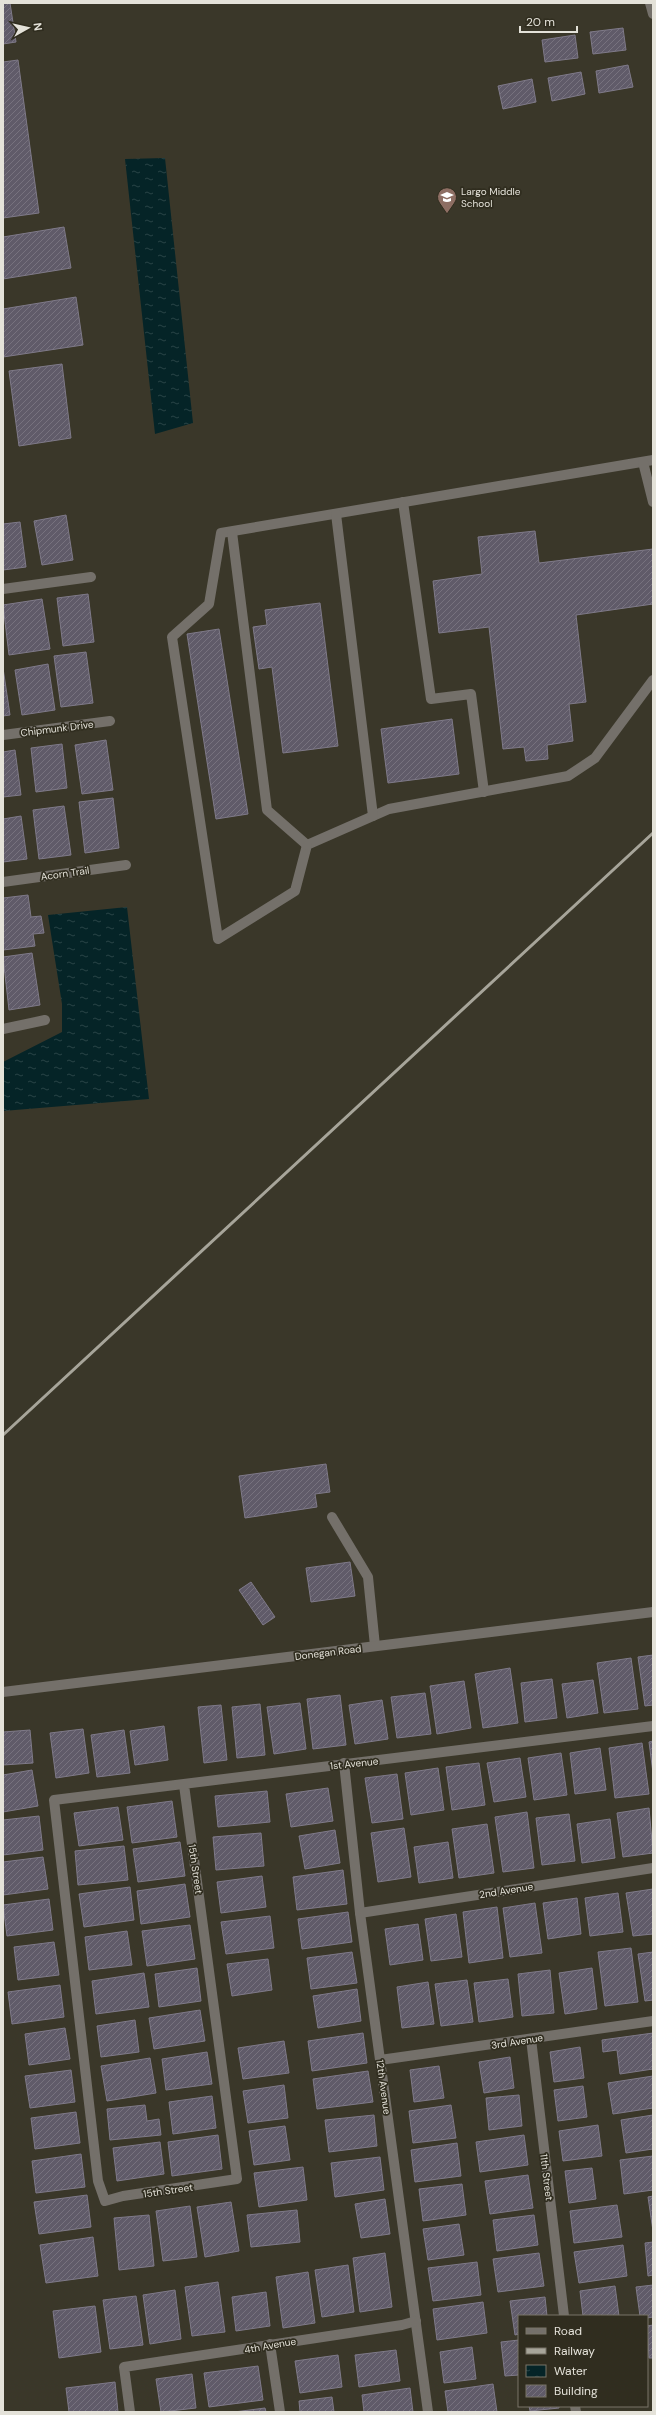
<svg xmlns="http://www.w3.org/2000/svg" width="656" height="2415" viewBox="0 0 656 2415" font-family="'DM Sans',sans-serif">
<style>
.water{fill:url(#water-ripples)}
.building{fill:url(#building-hatch);stroke:#7f7a89}
.lines{fill:none;stroke-linecap:round;stroke-linejoin:round}
.minor{stroke:#74706a;stroke-width:10}
.rail{stroke:#a7a59a;stroke-width:3}
.labels{text-anchor:middle;stroke-width:3.5;stroke-linejoin:round;paint-order:stroke}
.poi-label{font-size:10px;fill:#e4e2d9;stroke:#302d1f;text-anchor:start}
.street-label{font-size:10px;fill:#e4e2d9;stroke:#302d1f}
</style>
<defs>
<pattern id="water-ripples" width="26" height="14" patternUnits="userSpaceOnUse"><rect width="26" height="14" fill="#052427"/><path d="M2 4q2-2 4 0t4 0M15 11q2-2 4 0t4 0" fill="none" stroke="#294446"/></pattern>
<pattern id="building-hatch" width="6" height="6" patternUnits="userSpaceOnUse"><rect width="6" height="6" fill="#605b69"/><path d="M-1 1l2-2M0 6l6-6M5 7l2-2" fill="none" stroke="#77727e"/></pattern>
</defs>
<rect width="100%" height="100%" fill="#3a3729"/>
<g class="water">
<path d="M165 158 193 423 155 434 125 159Z"/>
<path d="M127 907 149 1099 3 1111V1062L62 1032V1004L48 915Z"/>
</g>
<g class="building">
<path d="M3 3H10L16 42 3 44Z"/>
<path d="M623 28 626 50 593 54 590 32Z"/>
<path d="M575 35 578 58 545 62 542 40Z"/>
<path d="M18 60 39 213 3 218V62Z"/>
<path d="M628 65 633 87 599 93 596 71Z"/>
<path d="M581 72 585 94 552 101 548 78Z"/>
<path d="M532 79 536 102 503 109 498 86Z"/>
<path d="M64 227 71 268 3 279V237Z"/>
<path d="M76 297 83 345 3 357V309Z"/>
<path d="M62 364 71 438 19 446 9 371Z"/>
<path d="M66 515 73 560 42 565 34 521Z"/>
<path d="M20 522 26 567 3 570V524Z"/>
<path d="M535 531 539 563 653 549V604L576 615 586 702 569 704 573 741 547 745 548 759 526 761 524 747 503 749 489 627 439 633 433 581 482 574 478 537Z"/>
<path d="M88 594 94 642 63 646 57 598Z"/>
<path d="M42 599 50 649 9 655 3 605Z"/>
<path d="M320 603 338 746 283 753 272 667 259 669 253 627 267 625 265 610Z"/>
<path d="M219 629 248 814 216 819 187 634Z"/>
<path d="M86 652 93 703 61 707 54 656Z"/>
<path d="M48 664 55 710 22 715 15 670Z"/>
<path d="M3 668 10 715 3 716Z"/>
<path d="M452 719 459 774 388 783 381 729Z"/>
<path d="M106 740 113 790 82 794 75 745Z"/>
<path d="M62 744 67 788 36 792 31 748Z"/>
<path d="M15 750 21 795 3 797V752Z"/>
<path d="M113 798 119 848 85 853 79 802Z"/>
<path d="M64 806 71 855 39 859 33 810Z"/>
<path d="M21 816 27 859 3 862V819Z"/>
<path d="M28 895 31 917 41 916 44 933 33 934 35 946 3 950V898Z"/>
<path d="M32 953 40 1005 9 1010 3 957Z"/>
<path d="M326 1464 330 1492 315 1494 317 1507 245 1518 239 1476Z"/>
<path d="M350 1562 355 1596 311 1602 306 1568Z"/>
<path d="M251 1582 275 1617 263 1625 239 1590Z"/>
<path d="M653 1655V1705L645 1706 638 1657Z"/>
<path d="M631 1658 638 1709 604 1713 597 1663Z"/>
<path d="M510 1668 518 1723 483 1728 475 1674Z"/>
<path d="M552 1679 557 1718 525 1722 521 1683Z"/>
<path d="M593 1680 598 1713 567 1718 562 1684Z"/>
<path d="M464 1681 471 1728 437 1734 430 1686Z"/>
<path d="M425 1693 431 1734 397 1738 391 1697Z"/>
<path d="M340 1695 346 1745 313 1749 307 1699Z"/>
<path d="M382 1700 388 1739 355 1744 349 1705Z"/>
<path d="M300 1703 306 1749 274 1754 267 1707Z"/>
<path d="M260 1704 265 1755 237 1758 232 1707Z"/>
<path d="M221 1705 227 1760 204 1763 198 1707Z"/>
<path d="M164 1726 168 1760 135 1765 130 1731Z"/>
<path d="M83 1729 89 1773 56 1778 50 1733Z"/>
<path d="M30 1730 33 1763 3 1765V1732Z"/>
<path d="M124 1730 130 1773 97 1777 91 1735Z"/>
<path d="M653 1741V1773L649 1742Z"/>
<path d="M642 1743 649 1794 615 1798 609 1748Z"/>
<path d="M600 1748 606 1790 575 1794 570 1753Z"/>
<path d="M561 1753 567 1795 534 1800 528 1758Z"/>
<path d="M520 1758 526 1797 494 1802 487 1763Z"/>
<path d="M479 1763 485 1805 452 1810 446 1767Z"/>
<path d="M438 1768 444 1810 411 1815 405 1773Z"/>
<path d="M32 1770 38 1806 3 1812V1775Z"/>
<path d="M397 1774 403 1819 372 1823 365 1778Z"/>
<path d="M328 1788 333 1821 291 1827 286 1794Z"/>
<path d="M267 1791 270 1822 218 1827 215 1796Z"/>
<path d="M172 1801 177 1837 132 1843 127 1807Z"/>
<path d="M118 1807 123 1840 79 1846 74 1813Z"/>
<path d="M649 1808 653 1853 623 1857 617 1813Z"/>
<path d="M527 1812 534 1868 503 1872 495 1817Z"/>
<path d="M569 1814 575 1861 542 1865 536 1818Z"/>
<path d="M39 1816 43 1850 3 1855V1820Z"/>
<path d="M610 1819 615 1858 582 1863 577 1824Z"/>
<path d="M487 1824 494 1873 459 1878 452 1829Z"/>
<path d="M404 1828 411 1877 378 1882 371 1833Z"/>
<path d="M335 1830 340 1863 305 1869 299 1836Z"/>
<path d="M261 1833 264 1866 216 1870 213 1837Z"/>
<path d="M180 1842 185 1876 138 1882 133 1849Z"/>
<path d="M448 1842 453 1878 419 1883 414 1847Z"/>
<path d="M124 1846 128 1880 78 1885 75 1851Z"/>
<path d="M43 1857 48 1889 3 1895V1862Z"/>
<path d="M343 1870 347 1904 297 1910 293 1877Z"/>
<path d="M262 1876 266 1907 221 1913 217 1882Z"/>
<path d="M185 1884 190 1917 141 1924 137 1891Z"/>
<path d="M130 1887 134 1920 84 1927 79 1894Z"/>
<path d="M653 1889V1934L633 1936 626 1893Z"/>
<path d="M618 1893 623 1932 590 1936 585 1898Z"/>
<path d="M577 1898 581 1934 548 1939 543 1903Z"/>
<path d="M49 1899 53 1930 7 1936 3 1905Z"/>
<path d="M535 1903 542 1953 510 1957 503 1908Z"/>
<path d="M497 1907 503 1958 469 1963 463 1912Z"/>
<path d="M348 1912 352 1942 302 1949 298 1919Z"/>
<path d="M456 1914 462 1957 431 1961 425 1919Z"/>
<path d="M270 1916 274 1948 226 1954 221 1922Z"/>
<path d="M418 1924 423 1960 390 1965 385 1929Z"/>
<path d="M190 1925 195 1959 147 1966 142 1931Z"/>
<path d="M127 1931 132 1965 89 1970 85 1937Z"/>
<path d="M54 1942 59 1975 18 1980 14 1947Z"/>
<path d="M631 1948 638 2002 605 2006 598 1952Z"/>
<path d="M352 1952 357 1983 311 1989 307 1958Z"/>
<path d="M653 1952V2000L645 2001 638 1954Z"/>
<path d="M268 1959 272 1990 232 1996 227 1964Z"/>
<path d="M197 1968 201 2001 159 2007 155 1974Z"/>
<path d="M592 1968 597 2009 565 2014 559 1973Z"/>
<path d="M550 1970 554 2013 522 2016 518 1974Z"/>
<path d="M144 1973 149 2007 96 2014 92 1981Z"/>
<path d="M508 1979 513 2017 479 2022 474 1983Z"/>
<path d="M467 1980 473 2022 441 2026 435 1984Z"/>
<path d="M428 1982 434 2024 402 2028 397 1987Z"/>
<path d="M60 1985 64 2017 12 2024 8 1992Z"/>
<path d="M357 1989 361 2021 318 2028 313 1996Z"/>
<path d="M200 2010 205 2041 154 2049 149 2018Z"/>
<path d="M135 2020 139 2052 101 2057 97 2026Z"/>
<path d="M65 2028 70 2059 29 2065 25 2034Z"/>
<path d="M363 2033 367 2063 312 2071 308 2041Z"/>
<path d="M653 2033V2069L620 2074 617 2050 603 2052 602 2040Z"/>
<path d="M284 2041 289 2073 243 2079 238 2048Z"/>
<path d="M580 2047 584 2078 554 2082 550 2052Z"/>
<path d="M207 2052 212 2084 166 2090 162 2059Z"/>
<path d="M510 2057 514 2088 484 2093 479 2062Z"/>
<path d="M150 2058 156 2093 107 2101 101 2066Z"/>
<path d="M439 2066 444 2098 414 2102 410 2070Z"/>
<path d="M71 2070 75 2102 30 2108 25 2076Z"/>
<path d="M368 2071 373 2102 317 2109 313 2079Z"/>
<path d="M653 2076V2108L613 2114 608 2083Z"/>
<path d="M284 2085 288 2118 248 2123 243 2091Z"/>
<path d="M583 2086 587 2117 558 2121 554 2090Z"/>
<path d="M519 2095 522 2126 489 2130 486 2098Z"/>
<path d="M212 2096 216 2128 173 2134 169 2102Z"/>
<path d="M145 2105 147 2121 159 2119 161 2135 110 2140 107 2109Z"/>
<path d="M451 2105 456 2138 413 2143 409 2111Z"/>
<path d="M76 2112 80 2143 35 2149 31 2118Z"/>
<path d="M374 2115 377 2146 329 2152 325 2120Z"/>
<path d="M653 2115V2149L626 2153 621 2120Z"/>
<path d="M598 2125 602 2156 563 2161 559 2131Z"/>
<path d="M285 2126 290 2160 254 2165 249 2131Z"/>
<path d="M218 2135 222 2169 172 2176 168 2142Z"/>
<path d="M524 2135 528 2165 480 2172 476 2142Z"/>
<path d="M160 2142 164 2174 117 2181 113 2148Z"/>
<path d="M457 2143 461 2176 415 2182 411 2150Z"/>
<path d="M81 2154 85 2187 36 2193 32 2161Z"/>
<path d="M653 2156V2190L624 2194 620 2160Z"/>
<path d="M380 2157 384 2190 335 2197 331 2163Z"/>
<path d="M303 2167 307 2200 259 2207 254 2173Z"/>
<path d="M592 2168 596 2199 569 2203 565 2171Z"/>
<path d="M528 2175 533 2208 490 2214 485 2181Z"/>
<path d="M462 2184 466 2215 423 2221 419 2189Z"/>
<path d="M87 2195 91 2227 39 2234 34 2202Z"/>
<path d="M653 2196V2231L648 2197Z"/>
<path d="M385 2199 390 2234 361 2238 355 2204Z"/>
<path d="M231 2202 239 2251 205 2257 197 2207Z"/>
<path d="M617 2205 622 2237 574 2243 570 2211Z"/>
<path d="M190 2206 197 2257 163 2261 156 2211Z"/>
<path d="M297 2210 300 2242 251 2247 247 2215Z"/>
<path d="M149 2215 154 2266 119 2270 114 2218Z"/>
<path d="M534 2215 538 2245 497 2251 493 2220Z"/>
<path d="M459 2224 464 2255 428 2260 423 2229Z"/>
<path d="M93 2237 98 2276 46 2283 40 2245Z"/>
<path d="M653 2242V2275L648 2276 645 2243Z"/>
<path d="M623 2245 627 2276 579 2283 574 2252Z"/>
<path d="M385 2253 392 2307 360 2312 353 2258Z"/>
<path d="M539 2253 544 2286 498 2292 493 2259Z"/>
<path d="M477 2262 481 2295 433 2301 428 2268Z"/>
<path d="M348 2265 354 2312 322 2317 315 2270Z"/>
<path d="M308 2272 315 2323 283 2328 276 2277Z"/>
<path d="M218 2282 225 2332 192 2336 185 2287Z"/>
<path d="M653 2285V2317L647 2318V2316H640L636 2287Z"/>
<path d="M615 2286 619 2316H583L580 2291Z"/>
<path d="M175 2290 181 2339 150 2344 143 2295Z"/>
<path d="M266 2292 270 2326 236 2331 232 2297Z"/>
<path d="M136 2296 143 2345 110 2349 103 2300Z"/>
<path d="M545 2297 547 2316H519V2334L515 2335 510 2301Z"/>
<path d="M483 2302 487 2333 437 2340 433 2309Z"/>
<path d="M95 2306 101 2352 59 2358 53 2311Z"/>
<path d="M653 2325V2358H649L647 2326Z"/>
<path d="M519 2340V2375L505 2376 501 2342Z"/>
<path d="M472 2347 476 2379 444 2383 440 2352Z"/>
<path d="M396 2350 400 2381 359 2387 355 2355Z"/>
<path d="M338 2355 342 2387 300 2393 295 2361Z"/>
<path d="M258 2366 263 2400 209 2407 204 2373Z"/>
<path d="M192 2374 196 2408 161 2412 156 2379Z"/>
<path d="M115 2382 118 2412H69L66 2388Z"/>
<path d="M493 2384 497 2412H448L445 2391Z"/>
<path d="M410 2388 413 2412H364L362 2395Z"/>
<path d="M332 2397 334 2412H300L299 2401Z"/>
<path d="M529 2406H559V2408L530 2411Z"/>
<path d="M265 2408 266 2412H234Z"/>
</g>
<g class="lines">
<g class="minor">
<path d="M650 3 653 14"/>
<path d="M653 460 221 533 209 604 172 637 218 939 295 891 307 845 389 809 568 776 595 758 653 680"/>
<path d="M643 462 653 502"/>
<path d="M403 502 431 699 471 694 484 792"/>
<path d="M336 514 373 816"/>
<path d="M232 532 267 810 307 845"/>
<path d="M3 589 91 577"/>
<path d="M3 735 110 721"/>
<path d="M3 882 126 865"/>
<path d="M3 1029 45 1020"/>
<path d="M332 1517 368 1577 375 1646"/>
<path d="M3 1692 653 1612"/>
<path d="M344 1763 360 1913 428 2412"/>
<path d="M184 1785 237 2179 123 2196 105 2201 98 2181 54 1800 653 1726"/>
<path d="M360 1913 653 1868"/>
<path d="M531 2039 564 2316"/>
<path d="M380 2060 653 2021"/>
<path d="M270 2344 280 2412"/>
<path d="M575 2406 576 2412"/>
<path d="M130 2412 124 2367 402 2325 416 2321"/>
</g>
<path class="rail" d="M3 1435 653 833"/>
</g>
<defs>
<g id="school-pin" transform="scale(1)"><path d="M0 17L-7.5 6A9.5 9.5 0 1 1 7.5 6Z" fill="#8d6e63" stroke="#302d1f"/><path d="M0-5L7-2L0 1L-7-2ZM-4 1L0 2.5L4 1V4Q0 6-4 4Z" fill="#fff"/></g>
</defs>
<g fill-rule="evenodd">
<use href="#school-pin" x="447" y="197"/>
</g>
<g class="labels">
<g class="poi-label">
<text x="461" y="195">Largo Middle<tspan x="461" dy="12">School</tspan></text>
</g>
<g class="street-label">
<text transform="translate(57 728) rotate(-7)" y="4">Chipmunk Drive</text>
<text transform="translate(65 873) rotate(-8)" y="4">Acorn Trail</text>
<text transform="translate(328 1652) rotate(-7)" y="4">Donegan Road</text>
<text transform="translate(354 1763) rotate(-6)" y="4">1st Avenue</text>
<text transform="translate(196 1869) rotate(82)" y="4">15th Street</text>
<text transform="translate(506 1890) rotate(-9)" y="4">2nd Avenue</text>
<text transform="translate(517 2041) rotate(-9)" y="4">3rd Avenue</text>
<text transform="translate(384 2087) rotate(82)" y="4">12th Avenue</text>
<text transform="translate(547 2177) rotate(83)" y="4">11th Street</text>
<text transform="translate(168 2190) rotate(-8)" y="4">15th Street</text>
<text transform="translate(270 2345) rotate(-10)" y="4">4th Avenue</text>
</g>
</g>
<rect width="656" height="2415" fill="none" stroke="#e4e2d9" stroke-width="8"/>
<rect x="518" y="2315" width="130" height="92" fill="#302d1f" stroke="#787569"/>
<rect x="526" y="2328" width="20" height="6" fill="#74706a" stroke="#787569"/>
<text x="554" y="2335" font-size="12" fill="#e4e2d9">Road</text>
<rect x="526" y="2348" width="20" height="6" fill="#a7a59a" stroke="#787569"/>
<text x="554" y="2355" font-size="12" fill="#e4e2d9">Railway</text>
<rect x="526" y="2365" width="20" height="12" fill="url(#water-ripples)" stroke="#787569"/>
<text x="554" y="2375" font-size="12" fill="#e4e2d9">Water</text>
<rect x="526" y="2385" width="20" height="12" fill="url(#building-hatch)" stroke="#787569"/>
<text x="554" y="2395" font-size="12" fill="#e4e2d9">Building</text>
<g transform="translate(28 28) rotate(82)" stroke="#302d1f" stroke-width="3" paint-order="stroke">
<path d="M0-3L7 15L0 10L-7 15Z" fill="#e4e2d9"/>
<text y="-6" font-size="11" font-weight="bold" text-anchor="middle" fill="#e4e2d9">N</text>
</g>
<path d="M520 26v6h57v-6" fill="none" stroke="#e4e2d9" stroke-width="2"/>
<text x="526" y="26" font-size="12" fill="#e4e2d9" stroke="#302d1f" stroke-width="3" paint-order="stroke">20 m</text>
</svg>
